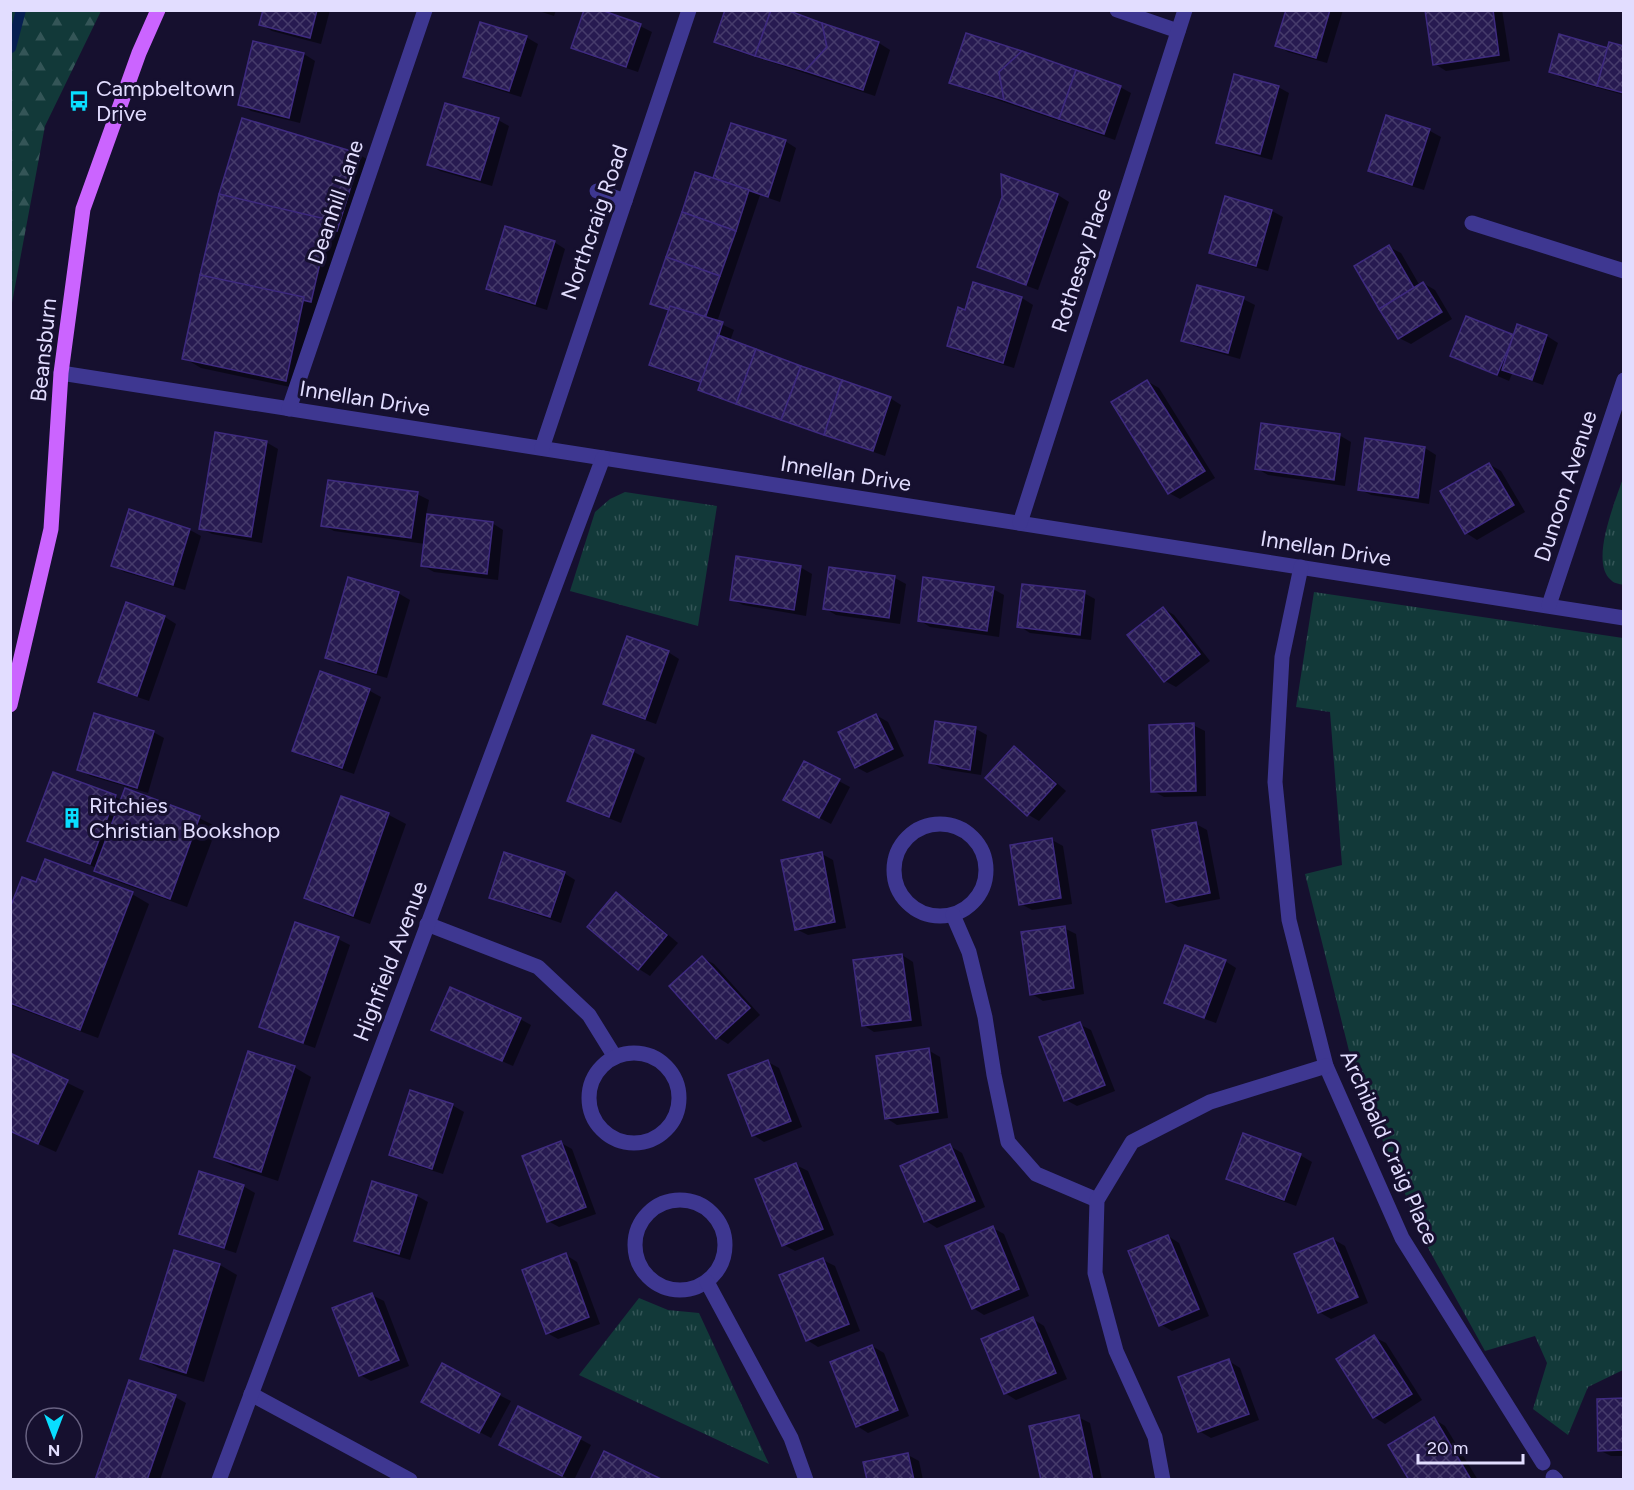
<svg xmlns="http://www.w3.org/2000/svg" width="1634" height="1490" viewBox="0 0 1634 1490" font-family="Figtree,sans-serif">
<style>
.grass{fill:url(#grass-tufts)}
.forest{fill:url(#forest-firs)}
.shadow{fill:#0007}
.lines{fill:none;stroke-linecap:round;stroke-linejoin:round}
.stream{stroke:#061f51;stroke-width:10}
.building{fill:url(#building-cross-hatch);stroke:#3e2a7f;stroke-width:1.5}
.minor{stroke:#3e3791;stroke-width:15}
.major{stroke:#cb64ff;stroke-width:15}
.labels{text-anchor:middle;stroke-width:6;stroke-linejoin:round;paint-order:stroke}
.poi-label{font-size:22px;fill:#e2ddff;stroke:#16102f;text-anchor:start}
.street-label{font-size:22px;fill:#e2ddff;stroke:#16102f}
</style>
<defs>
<pattern id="grass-tufts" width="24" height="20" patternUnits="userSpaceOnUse" patternTransform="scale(1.5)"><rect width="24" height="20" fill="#123939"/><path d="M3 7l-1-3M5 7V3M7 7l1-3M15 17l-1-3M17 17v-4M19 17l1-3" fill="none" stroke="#345557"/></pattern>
<pattern id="forest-firs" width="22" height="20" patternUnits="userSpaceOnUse" patternTransform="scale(1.5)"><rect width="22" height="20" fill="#123939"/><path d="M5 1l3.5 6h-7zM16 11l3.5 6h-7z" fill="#345557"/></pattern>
<pattern id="building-cross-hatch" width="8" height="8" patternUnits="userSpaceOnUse" patternTransform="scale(1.5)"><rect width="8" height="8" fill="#271a51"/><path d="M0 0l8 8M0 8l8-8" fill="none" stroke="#463b6b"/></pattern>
</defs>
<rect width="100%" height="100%" fill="#16102f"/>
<g class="grass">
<path d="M1623 478V585C1620 584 1613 583 1611 580 1589 562 1616 500 1623 478Z"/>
<path d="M625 492 717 506 698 626 570 591 595 512 610 499Z"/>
<path d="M1314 592 1623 638V1370L1588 1387 1568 1435 1533 1409 1547 1363 1535 1336 1485 1351 1427 1246 1355 1075 1305 874 1342 865 1330 712 1296 707Z"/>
<path d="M639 1298 668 1310 699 1313 769 1464 579 1375Z"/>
</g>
<path class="forest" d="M11 10 101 11 45 126 11 308Z"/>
<g class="shadow">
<path d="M264 10H330L321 44 272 31 260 24Z"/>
<path d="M536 10H556L554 16Z"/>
<path d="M596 10 640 26 652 32 638 72 584 54 573 47Z"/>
<path d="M782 10 879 43 890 50 875 96 727 48 716 42Z"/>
<path d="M1287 10H1343L1327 63 1288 52 1277 45Z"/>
<path d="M1502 10 1510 61 1446 71 1435 64 1427 11Z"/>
<path d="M526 37 538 44 521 97 476 83 465 76Z"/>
<path d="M255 43 304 54 315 61 300 123 251 111 240 104Z"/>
<path d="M1624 47V95L1562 78 1550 71 1609 50Z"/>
<path d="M951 82 1120 87 1131 93 1115 140 962 88Z"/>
<path d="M1278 87 1289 93 1272 160 1229 148 1217 142Z"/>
<path d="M1387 117 1430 131 1441 137 1424 190 1381 177 1370 170Z"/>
<path d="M498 120 509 126 492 186 440 171 429 165Z"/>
<path d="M785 141 796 148 780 202 760 195 717 322 734 330 730 341 890 398 901 405 885 456 711 396 700 389 702 384 662 371 651 364 670 312 652 303 714 179Z"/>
<path d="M360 155 377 165 321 309 304 390 201 368 184 358Z"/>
<path d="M1058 195 1069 202 1038 290 991 273 979 267Z"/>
<path d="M1226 198 1272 211 1283 217 1268 271 1222 258 1211 252Z"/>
<path d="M554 242 565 249 547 310 499 295 488 289Z"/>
<path d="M1389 247 1401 253 1420 286 1423 283 1435 290 1452 319 1411 344 1399 338Z"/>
<path d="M974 284 1022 298 1033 305 1014 368 960 352 948 346 966 312Z"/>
<path d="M1243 299 1255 305 1240 359 1194 346 1183 340Z"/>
<path d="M1518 326 1547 336 1558 343 1543 385 1512 374 1509 381 1451 356 1514 337Z"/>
<path d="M1147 381 1159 388 1215 478 1180 499 1169 493Z"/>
<path d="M1339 435 1351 442 1345 486 1268 475 1256 468Z"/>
<path d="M1366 440 1425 448 1436 455 1429 504 1371 495 1359 489Z"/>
<path d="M266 442 278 449 262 543 212 534 200 528Z"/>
<path d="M1489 464 1501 471 1525 512 1477 540 1466 533Z"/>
<path d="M417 494 429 500 426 515 492 523 503 530 498 580 434 572 423 566 425 544 334 531 323 525Z"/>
<path d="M130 511 190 530 201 536 185 590 124 572 113 565Z"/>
<path d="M800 567 812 574 806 616 743 605 731 599Z"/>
<path d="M830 569 895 578 906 584 900 624 836 615 824 608Z"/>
<path d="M993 589 1004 595 999 637 930 627 919 620Z"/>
<path d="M398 593 410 600 387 678 338 664 327 657Z"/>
<path d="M1084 593 1095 599 1091 640 1030 633 1019 626Z"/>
<path d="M127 604 165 617 176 624 149 701 111 688 100 681Z"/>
<path d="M1163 608 1174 615 1210 661 1176 687 1165 681Z"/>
<path d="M668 652 679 659 656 724 616 710 604 703Z"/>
<path d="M321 673 370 691 381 697 354 774 305 757 294 750Z"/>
<path d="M876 715 888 722 904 756 867 773 856 767Z"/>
<path d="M1193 725 1205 731 1206 796 1164 797 1153 791Z"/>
<path d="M976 729 987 735 981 775 942 769 930 762Z"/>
<path d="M153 732 164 738 148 793 90 776 79 769Z"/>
<path d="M593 737 634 752 645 758 621 823 580 807 569 800Z"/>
<path d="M1014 748 1025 755 1066 791 1039 821 1027 814Z"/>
<path d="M805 763 850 787 831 824 797 806Z"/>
<path d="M115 797 122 800 199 818 217 827 187 907 113 880 96 870 97 868 40 846 29 840Z"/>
<path d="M342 798 389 815 406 824 370 924 323 907 306 898Z"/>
<path d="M1196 824 1207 830 1220 899 1178 907 1167 901Z"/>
<path d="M1052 840 1063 846 1072 904 1032 910 1021 904Z"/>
<path d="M822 854 833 860 846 928 808 935 796 929Z"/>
<path d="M564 873 575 880 561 923 502 903 491 897Z"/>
<path d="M37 884 132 894 149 904 98 1038 10 1005V912Z"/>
<path d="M616 894 628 901 678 943 650 976 639 969 589 927Z"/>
<path d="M1064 928 1076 934 1084 994 1043 1001 1032 994Z"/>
<path d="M338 939 350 945 315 1048 272 1033 261 1027Z"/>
<path d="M902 955 913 962 922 1026 874 1032 863 1025Z"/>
<path d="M703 958 714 964 760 1015 728 1044 717 1037Z"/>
<path d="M1225 961 1236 968 1216 1023 1177 1009 1165 1002Z"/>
<path d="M520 1019 531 1025 513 1066 433 1030Z"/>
<path d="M1079 1024 1091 1030 1115 1091 1077 1106 1066 1100Z"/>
<path d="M928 1050 940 1057 948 1118 897 1125 886 1118Z"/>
<path d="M10 1055 84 1091 56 1152 10 1131Z"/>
<path d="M768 1062 779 1068 802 1127 764 1142 753 1135Z"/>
<path d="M294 1067 311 1077 278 1181 233 1166 216 1157Z"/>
<path d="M452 1105 464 1112 443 1174 402 1161 391 1154Z"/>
<path d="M561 1143 572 1149 596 1214 559 1227 548 1221Z"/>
<path d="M950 1146 962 1153 985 1207 937 1228 926 1221 902 1167Z"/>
<path d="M1300 1155 1312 1162 1296 1206 1239 1185 1228 1179Z"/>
<path d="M796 1165 808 1171 834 1235 795 1251 784 1245Z"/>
<path d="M243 1186 255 1193 236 1253 192 1239 181 1233Z"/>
<path d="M417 1196 428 1202 410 1260 367 1247 355 1240Z"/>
<path d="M993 1228 1004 1234 1029 1296 984 1315 973 1308Z"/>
<path d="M1168 1236 1179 1243 1209 1316 1172 1331 1160 1324Z"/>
<path d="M1333 1239 1345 1246 1368 1303 1331 1319 1319 1312Z"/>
<path d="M566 1255 577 1262 600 1324 558 1339 547 1333Z"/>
<path d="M823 1260 835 1266 860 1331 818 1347 807 1340Z"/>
<path d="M220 1265 237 1275 204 1382 159 1368 142 1359Z"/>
<path d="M372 1295 384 1301 409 1366 371 1381 360 1375Z"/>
<path d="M1033 1319 1044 1326 1067 1379 1016 1400 1005 1393Z"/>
<path d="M1374 1337 1386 1343 1422 1400 1385 1424 1374 1417Z"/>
<path d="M872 1346 884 1353 909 1416 868 1433 857 1426Z"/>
<path d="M1229 1361 1240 1368 1259 1420 1211 1438 1199 1431Z"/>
<path d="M499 1395 511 1401 491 1438 434 1408Z"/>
<path d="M175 1397 186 1403 160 1480H96Z"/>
<path d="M1624 1400V1456H1611L1599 1450Z"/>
<path d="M1078 1417 1090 1423 1102 1480H1043Z"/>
<path d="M1434 1419 1445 1426 1478 1480H1411Z"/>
<path d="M580 1439 591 1445 574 1480H571L512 1451Z"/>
<path d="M908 1455 919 1461 923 1480H869Z"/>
</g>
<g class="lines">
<path class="stream" d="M11 48 21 10"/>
</g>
<g class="building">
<path d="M263 10H317L310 38 259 25Z"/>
<path d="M584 10H601L641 24 626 67 571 48Z"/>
<path d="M725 10H771L755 56 714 42Z"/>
<path d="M771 10H787L822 23 827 47 805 71 755 56Z"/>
<path d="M1286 10H1330L1316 58 1275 46Z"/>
<path d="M1425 10H1493L1499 55 1433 65Z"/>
<path d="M480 22 527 36 509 91 463 77Z"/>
<path d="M822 23 879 42 863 90 805 71 827 47Z"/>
<path d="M966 33 1022 51 999 72 1004 100 949 83Z"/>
<path d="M1559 34 1608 48 1597 86 1549 72Z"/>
<path d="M253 41 304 53 289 118 238 105Z"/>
<path d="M1609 42 1624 46V93L1597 86Z"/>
<path d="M1022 51 1076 70 1059 119 1004 100 999 72Z"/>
<path d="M1076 70 1121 86 1104 134 1059 119Z"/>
<path d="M1234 74 1279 86 1260 154 1216 143Z"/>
<path d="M445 103 499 118 480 180 427 165Z"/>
<path d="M1386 115 1430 129 1412 185 1368 171Z"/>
<path d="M242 118 361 154 337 231 219 194Z"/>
<path d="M731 123 786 140 768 197 713 178Z"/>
<path d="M695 172 749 190 736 231 682 212Z"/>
<path d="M1001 174 1058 194 1026 285 977 267 1002 197Z"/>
<path d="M219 194 330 220 311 302 200 275Z"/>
<path d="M1225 196 1272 210 1256 266 1209 253Z"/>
<path d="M682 212 736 231 720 276 666 257Z"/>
<path d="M505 226 555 241 535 304 486 289Z"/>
<path d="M1389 245 1414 288 1379 309 1354 266Z"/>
<path d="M666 257 720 276 704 321 650 304Z"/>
<path d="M200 275 304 297 286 381 182 359Z"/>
<path d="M973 282 1022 297 1003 363 947 346 958 307 965 310Z"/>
<path d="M1423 282 1442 312 1398 339 1379 309Z"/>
<path d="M1197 285 1244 297 1228 353 1181 341Z"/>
<path d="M670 306 723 322 703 383 649 365Z"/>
<path d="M1466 316 1514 335 1497 375 1450 356Z"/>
<path d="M1517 324 1547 335 1532 380 1502 370Z"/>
<path d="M718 335 756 349 736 404 698 390Z"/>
<path d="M756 349 801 366 781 420 736 404Z"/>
<path d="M801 366 842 380 824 435 781 420Z"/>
<path d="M842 380 891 397 873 451 824 435Z"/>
<path d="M1147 380 1205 471 1168 494 1111 402Z"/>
<path d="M1261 423 1340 434 1334 480 1255 469Z"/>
<path d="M215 432 267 441 251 537 199 529Z"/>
<path d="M1365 438 1425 447 1418 498 1358 490Z"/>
<path d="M1489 463 1514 505 1465 534 1440 491Z"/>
<path d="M328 480 418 492 411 538 321 526Z"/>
<path d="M129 509 190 529 173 585 111 566Z"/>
<path d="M427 514 493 522 487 574 421 566Z"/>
<path d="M736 556 801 566 794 610 730 600Z"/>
<path d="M829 567 895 576 889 618 823 609Z"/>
<path d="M348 577 399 592 376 673 325 658Z"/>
<path d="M923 577 994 587 987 631 918 621Z"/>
<path d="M1022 584 1085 591 1080 635 1017 627Z"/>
<path d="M126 602 165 616 137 696 98 682Z"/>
<path d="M1163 607 1200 654 1164 682 1127 635Z"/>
<path d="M627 636 669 651 645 719 603 704Z"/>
<path d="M320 671 370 689 342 768 292 751Z"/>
<path d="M94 713 154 731 137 788 77 770Z"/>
<path d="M876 714 893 749 855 768 838 732Z"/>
<path d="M935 721 976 727 970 770 929 763Z"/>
<path d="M1194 723 1196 791 1151 792 1149 725Z"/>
<path d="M592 735 634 750 609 817 567 801Z"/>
<path d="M1014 746 1056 784 1027 816 985 778Z"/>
<path d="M804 761 840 779 819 818 783 800Z"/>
<path d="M53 772 116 795 90 864 27 841Z"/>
<path d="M125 788 200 816 170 899 94 871Z"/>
<path d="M341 796 389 813 353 916 304 898Z"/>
<path d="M1196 822 1210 893 1166 902 1152 830Z"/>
<path d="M1052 838 1061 898 1019 905 1010 845Z"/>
<path d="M504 852 565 872 550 917 489 898Z"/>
<path d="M822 852 835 922 795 930 781 860Z"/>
<path d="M45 859 133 892 80 1030 10 1003V908L22 877 36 882Z"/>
<path d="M616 892 667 935 638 970 587 927Z"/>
<path d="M295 922 339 937 303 1043 259 1027Z"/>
<path d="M1065 926 1074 988 1030 995 1021 932Z"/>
<path d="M1185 945 1226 960 1204 1018 1164 1003Z"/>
<path d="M902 954 911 1020 862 1026 853 960Z"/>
<path d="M702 956 750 1008 716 1039 669 986Z"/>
<path d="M450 987 521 1018 502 1061 431 1030Z"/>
<path d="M1080 1022 1105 1085 1064 1101 1039 1037Z"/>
<path d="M929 1048 938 1112 885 1119 876 1056Z"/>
<path d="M248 1051 295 1066 261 1172 214 1157Z"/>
<path d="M10 1053 68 1080 38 1144 10 1131Z"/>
<path d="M768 1060 791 1121 752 1136 728 1075Z"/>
<path d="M410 1090 453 1104 432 1169 389 1155Z"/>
<path d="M1243 1133 1301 1154 1284 1200 1226 1179Z"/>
<path d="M561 1141 586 1207 547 1222 522 1156Z"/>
<path d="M950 1144 975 1201 924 1222 900 1166Z"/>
<path d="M796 1163 823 1229 782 1246 755 1179Z"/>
<path d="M199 1171 244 1185 224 1248 179 1234Z"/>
<path d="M372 1181 417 1195 399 1254 354 1241Z"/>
<path d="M993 1226 1019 1289 972 1309 945 1246Z"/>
<path d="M1168 1235 1199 1309 1159 1326 1128 1251Z"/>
<path d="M1333 1238 1358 1297 1318 1313 1294 1254Z"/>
<path d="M174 1250 220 1264 186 1373 140 1359Z"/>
<path d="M566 1253 589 1317 546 1334 522 1270Z"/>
<path d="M823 1258 849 1324 806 1341 779 1275Z"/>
<path d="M372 1293 399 1360 359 1376 332 1308Z"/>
<path d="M1033 1317 1056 1373 1004 1394 981 1339Z"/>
<path d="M1374 1335 1412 1394 1373 1418 1336 1359Z"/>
<path d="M872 1345 898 1410 856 1427 830 1362Z"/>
<path d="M1229 1359 1249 1414 1198 1432 1178 1377Z"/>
<path d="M442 1363 500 1394 479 1433 421 1402Z"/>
<path d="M129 1380 176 1395 147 1480H95Z"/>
<path d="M1624 1398V1450L1598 1451 1597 1399Z"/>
<path d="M518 1406 581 1437 562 1476 499 1445Z"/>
<path d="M1079 1415 1093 1480H1041L1029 1426Z"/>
<path d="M1434 1417 1470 1478 1468 1480H1409L1388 1445Z"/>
<path d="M604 1451 661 1479 660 1480H590Z"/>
<path d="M908 1453 914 1480H867L863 1462Z"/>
</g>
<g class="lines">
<g class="minor">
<path d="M1117 10 1178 31"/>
<path d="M597 191 625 201"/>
<path d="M1472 223 1624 271"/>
<path d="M61 373 1624 618"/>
<path d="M289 409 425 10"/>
<path d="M542 448 689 10"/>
<path d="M1020 523 1185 10"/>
<path d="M1301 567 1282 657 1275 782 1289 920 1326 1066 1402 1238 1543 1463"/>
<path d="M1549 605 1624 380"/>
<circle cx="940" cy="870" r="46"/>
<path d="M953 915 969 952 985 1017 994 1075 1008 1142 1036 1174 1097 1200"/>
<path d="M427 924 538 967 589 1015 615 1057"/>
<circle cx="634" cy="1098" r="45"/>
<circle cx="680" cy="1245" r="45"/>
<path d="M707 1282 791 1438 806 1480"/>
<path d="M251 1394 410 1480"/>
<path d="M1553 1477 1556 1480"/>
<path d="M219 1480 603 458"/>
<path d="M1163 1480 1155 1437 1116 1351 1095 1273 1097 1200 1132 1142 1210 1102 1326 1066"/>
</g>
<path class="major" d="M10 705 51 529 61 373 83 209 139 53 158 10"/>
</g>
<defs>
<g id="bus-bare" transform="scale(1.62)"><path d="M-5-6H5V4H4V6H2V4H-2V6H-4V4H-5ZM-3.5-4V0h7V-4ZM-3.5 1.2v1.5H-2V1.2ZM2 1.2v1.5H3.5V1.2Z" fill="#09deff" stroke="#16102f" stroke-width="2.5" paint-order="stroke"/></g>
<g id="building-bare" transform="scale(1.62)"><path d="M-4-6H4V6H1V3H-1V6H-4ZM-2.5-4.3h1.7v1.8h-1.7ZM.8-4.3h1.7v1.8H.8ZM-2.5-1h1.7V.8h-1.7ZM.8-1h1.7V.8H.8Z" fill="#09deff" stroke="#16102f" stroke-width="2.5" paint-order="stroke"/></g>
</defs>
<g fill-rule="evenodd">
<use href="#bus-bare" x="79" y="101"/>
<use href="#building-bare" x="72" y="818"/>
</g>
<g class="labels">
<g class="poi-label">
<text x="96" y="96">Campbeltown<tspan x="96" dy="25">Drive</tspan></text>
<text x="89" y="813">Ritchies<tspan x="89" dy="25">Christian Bookshop</tspan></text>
</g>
<g class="street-label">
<text transform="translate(335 202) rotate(-71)" y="8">Deanhill Lane</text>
<text transform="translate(594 222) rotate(-71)" y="8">Northcraig Road</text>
<text transform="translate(1081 260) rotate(-72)" y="8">Rothesay Place</text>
<text transform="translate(43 350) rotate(-84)" y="8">Beansburn</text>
<text transform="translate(365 398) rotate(9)" y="8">Innellan Drive</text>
<text transform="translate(846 473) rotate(9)" y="8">Innellan Drive</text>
<text transform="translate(1565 486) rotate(-72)" y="8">Dunoon Avenue</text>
<text transform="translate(1326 548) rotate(9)" y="8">Innellan Drive</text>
<text transform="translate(390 961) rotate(-69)" y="8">Highfield Avenue</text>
<text transform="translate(1390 1147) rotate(66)" y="8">Archibald Craig Place</text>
</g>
</g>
<rect width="1634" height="1490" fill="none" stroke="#e2ddff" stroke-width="24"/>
<g transform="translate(54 1436) rotate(180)"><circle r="28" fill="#16102f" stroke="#686282" stroke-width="1.5"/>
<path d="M0-4.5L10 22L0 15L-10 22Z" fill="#09deff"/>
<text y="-9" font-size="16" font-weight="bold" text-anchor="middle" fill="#e2ddff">N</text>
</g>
<path d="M1418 1454v9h105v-9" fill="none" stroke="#e2ddff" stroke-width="3"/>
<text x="1427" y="1454" font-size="18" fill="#e2ddff" stroke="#16102f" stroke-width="4.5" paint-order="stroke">20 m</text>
</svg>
